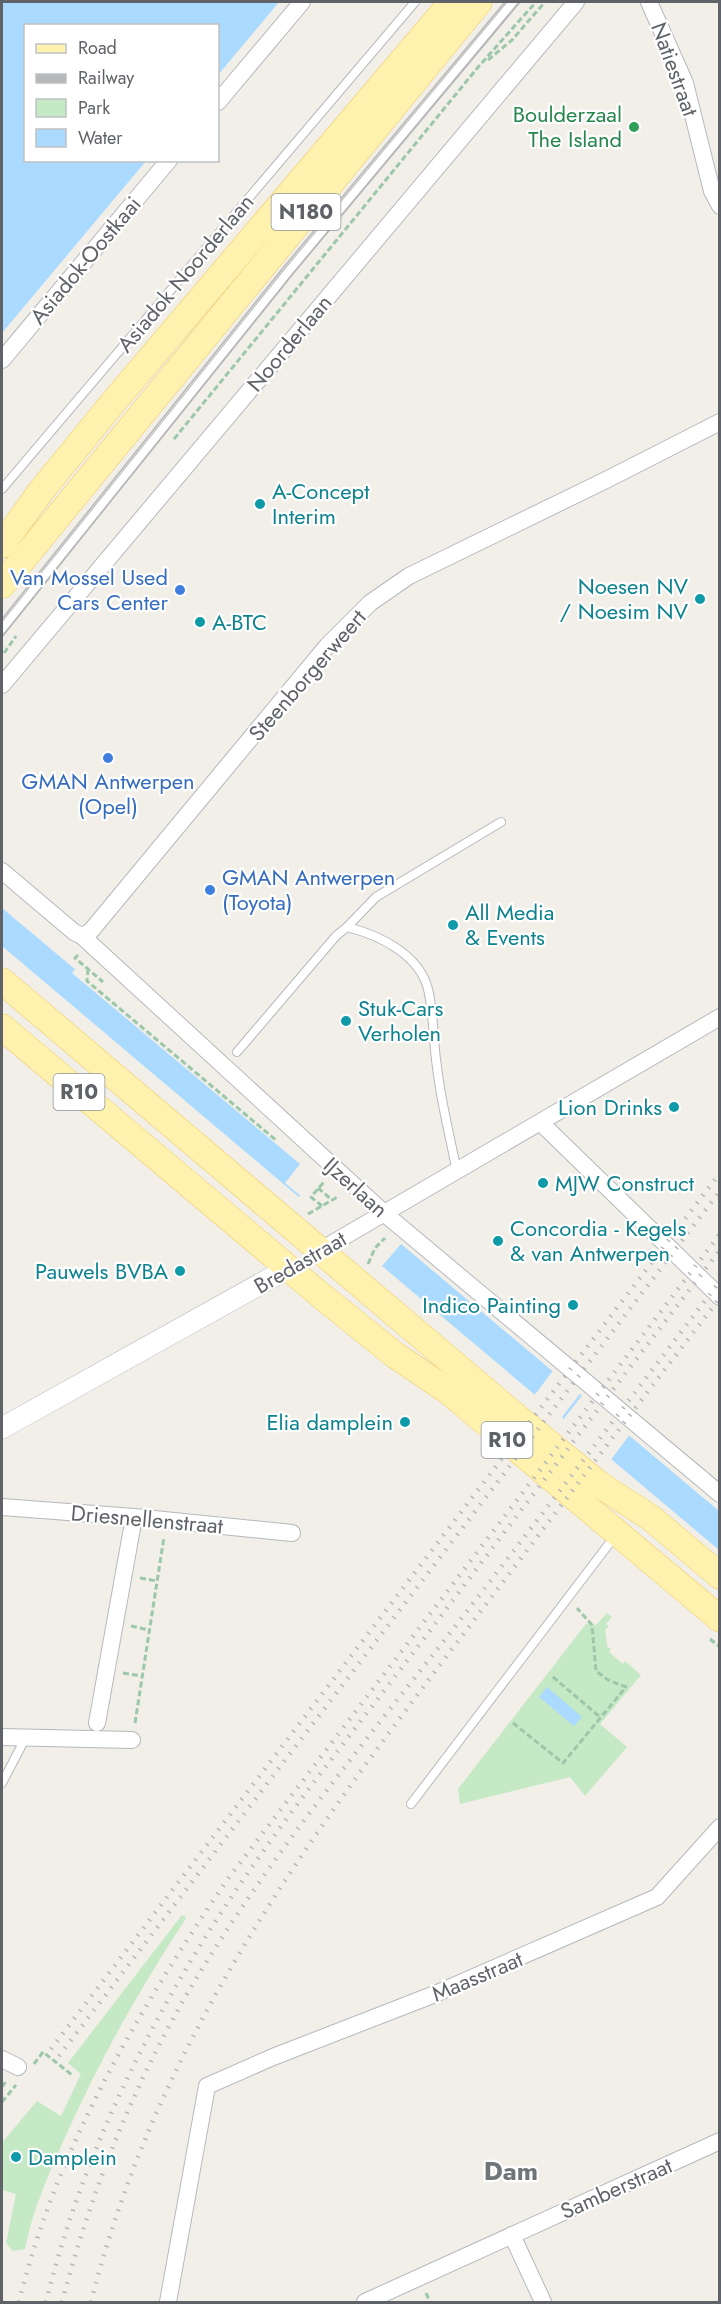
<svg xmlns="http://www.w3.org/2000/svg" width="721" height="2304" viewBox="0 0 721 2304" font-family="Jost,sans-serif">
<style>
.green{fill:#c5e8c5}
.water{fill:#aadaff}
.pier{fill:#f1efe8}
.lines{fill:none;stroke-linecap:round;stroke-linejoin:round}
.service-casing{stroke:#b5b8bc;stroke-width:10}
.minor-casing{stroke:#b5b8bc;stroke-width:18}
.tertiary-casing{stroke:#b5b8bc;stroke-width:22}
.primary-casing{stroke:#f2c960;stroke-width:27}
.path{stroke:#9cc7a9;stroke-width:3;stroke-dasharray:6 3;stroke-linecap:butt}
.service{stroke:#fff;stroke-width:8}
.minor{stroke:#fff;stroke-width:16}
.tertiary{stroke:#fff;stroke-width:21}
.primary{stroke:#fff2af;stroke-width:26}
.tram{stroke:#b6b7b8;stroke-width:1.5}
.rail{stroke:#b6b7b8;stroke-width:4.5;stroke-dasharray:1.5 8;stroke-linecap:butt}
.leisure-dot{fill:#2e9e5b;stroke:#fff;stroke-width:2}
.culture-dot{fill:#0f9aa8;stroke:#fff;stroke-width:2}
.shop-dot{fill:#3f7fe0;stroke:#fff;stroke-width:2}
.labels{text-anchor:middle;stroke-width:4.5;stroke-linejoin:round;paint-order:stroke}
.shield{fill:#fff;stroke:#8f9295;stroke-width:1.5}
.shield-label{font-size:21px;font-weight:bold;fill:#5f6368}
.street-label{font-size:22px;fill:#5f6368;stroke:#fff}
.leisure-label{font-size:22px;fill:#27864d;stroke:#fff;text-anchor:end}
.culture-label{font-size:22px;fill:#0d838f;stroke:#fff;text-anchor:start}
.shop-label{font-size:22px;fill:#366cbe;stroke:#fff;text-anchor:end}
.quarter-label{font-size:26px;font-weight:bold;fill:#70757a;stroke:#fff}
</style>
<rect width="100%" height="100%" fill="#f1efe8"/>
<g class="green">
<path d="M607 1613 612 1617 606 1624 609 1626 605 1630 607 1646 611 1649 609 1652 623 1664 625 1661 641 1675 600 1724 627 1747 585 1796 570 1777 460 1804 458 1789 586 1624 596 1625Z"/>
<path d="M182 1915 186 1918C141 1987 101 2057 67 2133 50 2171 33 2208 25 2249L13 2251 6 2243 16 2194 2 2190V2143L37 2101 61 2116 81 2074 68 2063Z"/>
</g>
<g class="water">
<path d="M2 2H279L218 75V26H26V160L146 161 2 333Z"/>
<path d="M2 908 318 1173 299 1197 2 946Z"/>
<path d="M401 1244 719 1511V1550L382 1266Z"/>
<path d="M547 1687 582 1717 574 1726 539 1697Z"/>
</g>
<g class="pier">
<path d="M76 968 273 1130 304 1159 305 1158 321 1171V1175L302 1197 285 1183 300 1164 72 973Z"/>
<path d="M555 1368 582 1391 560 1420 533 1397Z"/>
<path d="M584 1393 631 1433 610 1461 562 1421Z"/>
</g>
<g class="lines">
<g class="service-casing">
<g id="service">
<path d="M2 489 415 2"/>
<path d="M2 629 288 272 513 2"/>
<path d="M347 927 376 897 501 822"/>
<path d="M237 1052 336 936 347 927C379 935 419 954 428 989 434 1014 433 1042 437 1067 441 1102 450 1137 457 1172"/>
<path d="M2 1783 26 1737"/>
<path d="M411 1804 615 1536"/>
</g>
</g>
<g class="minor-casing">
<g id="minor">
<path d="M649 2 685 83 712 191 720 206"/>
<path d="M218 102 302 2"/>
<path d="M2 360 169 160"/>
<path d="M2 685 576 2"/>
<path d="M2 871 74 932 82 936 385 1214 720 1494"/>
<path d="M82 936 90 932 327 646 370 603 409 576 608 479 720 422"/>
<path d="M541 1123 720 1297"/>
<path d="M321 1250 720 1017"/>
<path d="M2 1507 134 1517 292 1533"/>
<path d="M97 1723 134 1517"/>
<path d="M2 1737 132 1740"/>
<path d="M2 2059 18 2067"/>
<path d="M512 2235 543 2302"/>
<path d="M168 2302 207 2086 273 2057 435 1994 657 1897 720 1827"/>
<path d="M365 2302 720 2141"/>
</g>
</g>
<g class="tertiary-casing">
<path id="tertiary" d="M2 1428 289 1268"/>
</g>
<g class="primary-casing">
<g id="primary">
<path d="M2 545 41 491 111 405 452 2"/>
<path d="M2 585 479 2"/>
<path d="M2 981 519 1419 600 1485 651 1518 720 1576"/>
<path d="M2 1027 324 1298 395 1355 448 1391 720 1619"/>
</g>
</g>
<g class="path">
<path d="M488 60 512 40 545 2"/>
<path d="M174 439 479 66 536 2"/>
<path d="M4 653 16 636"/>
<path d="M78 955 75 958 103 982"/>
<path d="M88 969 87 981 277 1141"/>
<path d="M318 1188 332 1200"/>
<path d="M322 1206 311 1197 324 1182"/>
<path d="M308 1214 339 1196"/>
<path d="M368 1264 375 1248 385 1238"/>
<path d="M140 1578 157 1581"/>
<path d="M131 1626 149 1630"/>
<path d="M710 1639 720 1647"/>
<path d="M123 1673 142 1676"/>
<path d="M553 1677 600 1717"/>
<path d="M135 1723 164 1537"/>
<path d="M513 1723 563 1763 626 1687 608 1680 596 1671 592 1625 577 1608"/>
<path d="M34 2064 43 2052 72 2075"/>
<path d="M2 2087 7 2080"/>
<path d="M2 2102 16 2085"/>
<path d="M426 2293 430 2302"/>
</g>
<use href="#service" class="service"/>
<use href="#minor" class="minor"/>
<use href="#tertiary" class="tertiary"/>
<use href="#primary" class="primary"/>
<g class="tram">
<path d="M2 619 283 268 505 2"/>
<path d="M2 637 292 275 520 2"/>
</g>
<g class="rail">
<path d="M51 2049 720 1173"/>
<path d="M59 2056 720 1191"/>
<path d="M19 2302C57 2147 138 2011 227 1880L720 1234"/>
<path d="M46 2302C78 2172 136 2047 208 1933 270 1835 343 1745 413 1653 515 1518 617 1384 720 1250"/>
<path d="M62 2302C92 2188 137 2075 199 1974 273 1853 363 1744 450 1633 541 1516 630 1399 720 1281"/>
<path d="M91 2302C157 2041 305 1842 465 1632 550 1520 634 1409 720 1298"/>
</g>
</g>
<circle class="leisure-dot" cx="634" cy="127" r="6"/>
<g class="culture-dot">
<circle cx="260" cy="504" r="6"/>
<circle cx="700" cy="599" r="6"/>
<circle cx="200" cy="622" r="6"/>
<circle cx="453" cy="925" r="6"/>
<circle cx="346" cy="1021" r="6"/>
<circle cx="674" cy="1107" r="6"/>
<circle cx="543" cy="1183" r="6"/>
<circle cx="498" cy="1241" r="6"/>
<circle cx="180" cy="1271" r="6"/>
<circle cx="573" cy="1305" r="6"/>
<circle cx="405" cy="1422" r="6"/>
<circle cx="16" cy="2157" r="6"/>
</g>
<g class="shop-dot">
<circle cx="180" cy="590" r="6"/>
<circle cx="108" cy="758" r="6"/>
<circle cx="210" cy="890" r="6"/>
</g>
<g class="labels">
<g class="shield">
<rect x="271.5" y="194" width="69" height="36" rx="4.5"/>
<rect x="53.5" y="1074" width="51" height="36" rx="4.5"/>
<rect x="481.5" y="1422" width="51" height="36" rx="4.5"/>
</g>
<g class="shield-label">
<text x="306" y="219">N180</text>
<text x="79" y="1099">R10</text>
<text x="507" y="1447">R10</text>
</g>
<g class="street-label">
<text transform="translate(675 69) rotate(70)" y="8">Natiestraat</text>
<text transform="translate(85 260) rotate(-50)" y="8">Asiadok-Oostkaai</text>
<text transform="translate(185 273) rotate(-50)" y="8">Asiadok Noorderlaan</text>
<text transform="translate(289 343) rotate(-50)" y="8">Noorderlaan</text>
<text transform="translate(307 675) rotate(-49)" y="8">Steenborgerweert</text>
<text transform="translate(356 1187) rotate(42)" y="8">IJzerlaan</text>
<text transform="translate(300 1262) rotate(-30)" y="8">Bredastraat</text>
<text transform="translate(147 1519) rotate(5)" y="8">Driesnellenstraat</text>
<text transform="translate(477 1976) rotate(-23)" y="8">Maasstraat</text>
<text transform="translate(616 2188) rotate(-24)" y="8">Samberstraat</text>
</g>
<g class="leisure-label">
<text x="622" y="122">Boulderzaal<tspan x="622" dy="25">The Island</tspan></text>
</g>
<g class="culture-label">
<text x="272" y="499">A-Concept<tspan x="272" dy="25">Interim</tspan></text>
<text x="688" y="594" text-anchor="end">Noesen NV<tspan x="688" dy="25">/ Noesim NV</tspan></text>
<text x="212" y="630">A-BTC</text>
<text x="465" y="920">All Media<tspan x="465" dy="25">&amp; Events</tspan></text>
<text x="358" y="1016">Stuk-Cars<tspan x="358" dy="25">Verholen</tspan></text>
<text x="662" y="1115" text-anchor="end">Lion Drinks</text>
<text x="555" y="1191">MJW Construct</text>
<text x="510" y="1236">Concordia - Kegels<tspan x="510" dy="25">&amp; van Antwerpen</tspan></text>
<text x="168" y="1279" text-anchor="end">Pauwels BVBA</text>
<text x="561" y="1313" text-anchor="end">Indico Painting</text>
<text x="393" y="1430" text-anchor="end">Elia damplein</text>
<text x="28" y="2165">Damplein</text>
</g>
<g class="shop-label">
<text x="168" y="585">Van Mossel Used<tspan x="168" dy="25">Cars Center</tspan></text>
<text x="108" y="789" text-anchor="middle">GMAN Antwerpen<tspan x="108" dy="25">(Opel)</tspan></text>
<text x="222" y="885" text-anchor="start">GMAN Antwerpen<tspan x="222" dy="25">(Toyota)</tspan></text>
</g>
<g class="quarter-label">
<text x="511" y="2180">Dam</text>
</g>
</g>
<rect width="721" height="2304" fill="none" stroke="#5f6368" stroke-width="6"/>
<rect x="24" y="24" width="195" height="138" fill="#ffffff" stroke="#bfc1c3" stroke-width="1.5"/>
<rect x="36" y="44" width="30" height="9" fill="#fff2af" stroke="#bfc1c3" stroke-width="1.5"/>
<text x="78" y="54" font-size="18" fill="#5f6368">Road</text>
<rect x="36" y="74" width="30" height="9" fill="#b6b7b8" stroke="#bfc1c3" stroke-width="1.5"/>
<text x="78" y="84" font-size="18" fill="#5f6368">Railway</text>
<rect x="36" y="99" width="30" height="18" fill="#c5e8c5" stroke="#bfc1c3" stroke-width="1.5"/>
<text x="78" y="114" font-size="18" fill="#5f6368">Park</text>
<rect x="36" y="129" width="30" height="18" fill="#aadaff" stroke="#bfc1c3" stroke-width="1.5"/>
<text x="78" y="144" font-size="18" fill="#5f6368">Water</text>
</svg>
